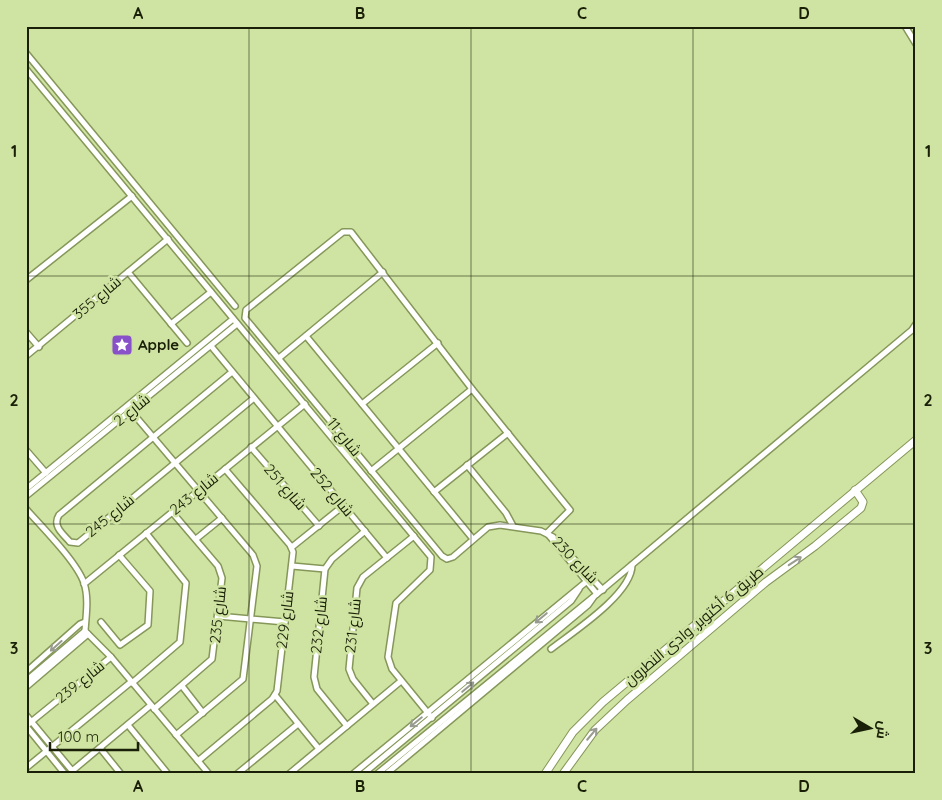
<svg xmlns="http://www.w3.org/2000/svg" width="942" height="800" viewBox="0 0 942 800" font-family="Quicksand,Cairo,sans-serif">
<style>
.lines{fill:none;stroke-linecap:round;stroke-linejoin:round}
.street-casing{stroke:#859759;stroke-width:8}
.secondary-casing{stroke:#859759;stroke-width:9}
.street{stroke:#fff;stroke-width:5}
.secondary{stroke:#fff;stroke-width:7}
.oneway{stroke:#989b8f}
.grid{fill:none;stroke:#1a2007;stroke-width:1;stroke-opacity:0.55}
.labels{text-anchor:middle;stroke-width:5;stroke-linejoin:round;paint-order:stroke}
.street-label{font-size:15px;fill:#1a2007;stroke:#cfe3a2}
.poi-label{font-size:15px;font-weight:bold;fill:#1a2007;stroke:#cfe3a2;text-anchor:start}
.neatline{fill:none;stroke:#1a2007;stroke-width:2}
.grid-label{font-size:16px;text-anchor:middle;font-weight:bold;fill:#1a2007}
</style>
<rect width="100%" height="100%" fill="#cfe3a2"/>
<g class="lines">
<g class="street-casing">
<g id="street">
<path d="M905 26 916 44"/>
<path d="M26 53 235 306"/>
<path d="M26 69 431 557 430 570 396 603 388 657 392 669 432 718"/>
<path d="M128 272 187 343"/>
<path d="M26 280 132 196"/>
<path d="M171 324 211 292"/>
<path d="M26 332 39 347"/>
<path d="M306 336 473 539"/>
<path d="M211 346 387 558"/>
<path d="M26 356 168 239"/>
<path d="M279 358 383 272"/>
<path d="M232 372 59 515C52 526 63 534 70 542L78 543 254 398"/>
<path d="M362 404 438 343"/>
<path d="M131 411 253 555 257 566 243 679 176 735"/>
<path d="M251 447 319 526"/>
<path d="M26 450 46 473"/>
<path d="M467 465 506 513 513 526"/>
<path d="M371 471 472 389"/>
<path d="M26 489 233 319"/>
<path d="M434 492 508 433"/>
<path d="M26 496 237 324"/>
<path d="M26 509C42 527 77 562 84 583 89 598 86 616 85 631"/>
<path d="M547 533 570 510 472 389 351 232H343L246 310 245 318 442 556 447 559 453 557 488 527 500 525 541 531 553 537 603 590"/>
<path d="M547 533 597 594"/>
<path d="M196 539 222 518"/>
<path d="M292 547 343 506"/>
<path d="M292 566 325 569"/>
<path d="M84 584 305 404"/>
<path d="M218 616 285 622"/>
<path d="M101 622 120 645 148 625 150 591 119 555"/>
<path d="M85 631 111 657 209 774"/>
<path d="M551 649C573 632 632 594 632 565"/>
<path d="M26 672 80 624 85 622"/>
<path d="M26 681 85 631"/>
<path d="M132 683 180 642 186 583 146 533"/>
<path d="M182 686 203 713"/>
<path d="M26 687 88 634"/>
<path d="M275 695 319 749"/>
<path d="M373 704 353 679 349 669 357 588 363 577 414 536"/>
<path d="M154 709 212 659 222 578 218 566 172 512"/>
<path d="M26 715 74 773"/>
<path d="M128 725 168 774"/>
<path d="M26 726 111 657"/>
<path d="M26 726 65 774"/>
<path d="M347 726 317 689 314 677 325 569 332 559 365 531"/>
<path d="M100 748 121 774"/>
<path d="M198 761 272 699 277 691 293 552 290 545 225 469"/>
<path d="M26 768 131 682"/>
<path d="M72 771 151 705"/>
<path d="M237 774 298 724"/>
<path d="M289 774 401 681"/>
<path d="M353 774 592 577"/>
<path d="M363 774 571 601 579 589"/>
<path d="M377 774 597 594 912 330 916 324"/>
<path d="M386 774 588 605 593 598"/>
</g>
</g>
<g class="secondary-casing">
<g id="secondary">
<path d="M545 774 573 732 603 702 916 440"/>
<path d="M563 774 595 730 627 700 766 582 815 546 861 508 863 502 855 490"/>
</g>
</g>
<use href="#street" class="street"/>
<use href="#secondary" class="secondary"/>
</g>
<defs><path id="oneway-shaft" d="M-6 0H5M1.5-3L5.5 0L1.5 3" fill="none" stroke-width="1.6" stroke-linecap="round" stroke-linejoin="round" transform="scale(1.25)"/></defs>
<g class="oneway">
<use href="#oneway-shaft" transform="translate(795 561) rotate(-33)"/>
<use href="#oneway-shaft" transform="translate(541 618) rotate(140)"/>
<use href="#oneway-shaft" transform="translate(56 646) rotate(138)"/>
<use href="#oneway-shaft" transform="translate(468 687) rotate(-40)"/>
<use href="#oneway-shaft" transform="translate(416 722) rotate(141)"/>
<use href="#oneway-shaft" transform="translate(592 734) rotate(-50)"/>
</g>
<path class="grid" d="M249 26V774M471 26V774M693 26V774M26 276H916M26 524H916"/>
<defs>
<g id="sight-square" transform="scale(1.125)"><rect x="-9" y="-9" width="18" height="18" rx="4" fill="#8851c9" stroke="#cfe3a2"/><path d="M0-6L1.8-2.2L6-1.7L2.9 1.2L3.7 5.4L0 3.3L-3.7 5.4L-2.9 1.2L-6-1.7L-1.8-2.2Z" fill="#fff"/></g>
</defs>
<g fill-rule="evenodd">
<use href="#sight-square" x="122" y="345"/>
</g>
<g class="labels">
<g class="street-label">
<text transform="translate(97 298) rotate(-40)" y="5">شارع 355</text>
<text transform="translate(132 410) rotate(-39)" y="5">شارع 2</text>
<text transform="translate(344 437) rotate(51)" y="5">شارع 11</text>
<text transform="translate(285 487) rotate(49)" y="5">شارع 251</text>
<text transform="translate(332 492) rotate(50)" y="5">شارع 252</text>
<text transform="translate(194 494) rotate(-39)" y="5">شارع 243</text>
<text transform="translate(110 516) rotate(-39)" y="5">شارع 245</text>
<text transform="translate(575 560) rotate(46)" y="5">شارع 230</text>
<text transform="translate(218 615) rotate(-84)" y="5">شارع 235</text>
<text transform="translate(285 620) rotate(-83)" y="5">شارع 229</text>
<text transform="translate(319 625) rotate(-84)" y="5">شارع 232</text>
<text transform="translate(353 626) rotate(-84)" y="5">شارع 231</text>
<text transform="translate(694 626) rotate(-40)" y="5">طريق 6 أكتوبر, وادى النطرون</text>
<text transform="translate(80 682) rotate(-39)" y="5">شارع 239</text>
</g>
<g class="poi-label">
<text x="138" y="350">Apple</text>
</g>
</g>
<rect width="942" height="800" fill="none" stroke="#cfe3a2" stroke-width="55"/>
<g transform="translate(870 728) rotate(99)" stroke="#cfe3a2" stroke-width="4" paint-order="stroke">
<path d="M0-4L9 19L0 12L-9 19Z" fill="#1a2007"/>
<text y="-8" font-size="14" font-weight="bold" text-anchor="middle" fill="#1a2007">ش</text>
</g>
<path d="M50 742v8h88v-8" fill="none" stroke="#1a2007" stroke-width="2.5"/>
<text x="58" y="742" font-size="15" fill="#1a2007" stroke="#cfe3a2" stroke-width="4" paint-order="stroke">100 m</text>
<rect x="28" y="28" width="886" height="744" class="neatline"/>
<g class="grid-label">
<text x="138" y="19">A</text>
<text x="360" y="19">B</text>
<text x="582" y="19">C</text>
<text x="804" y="19">D</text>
<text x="14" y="157">1</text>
<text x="928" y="157">1</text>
<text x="14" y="406">2</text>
<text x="928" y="406">2</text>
<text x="14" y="654">3</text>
<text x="928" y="654">3</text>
<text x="138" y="792">A</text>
<text x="360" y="792">B</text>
<text x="582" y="792">C</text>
<text x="804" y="792">D</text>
</g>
</svg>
